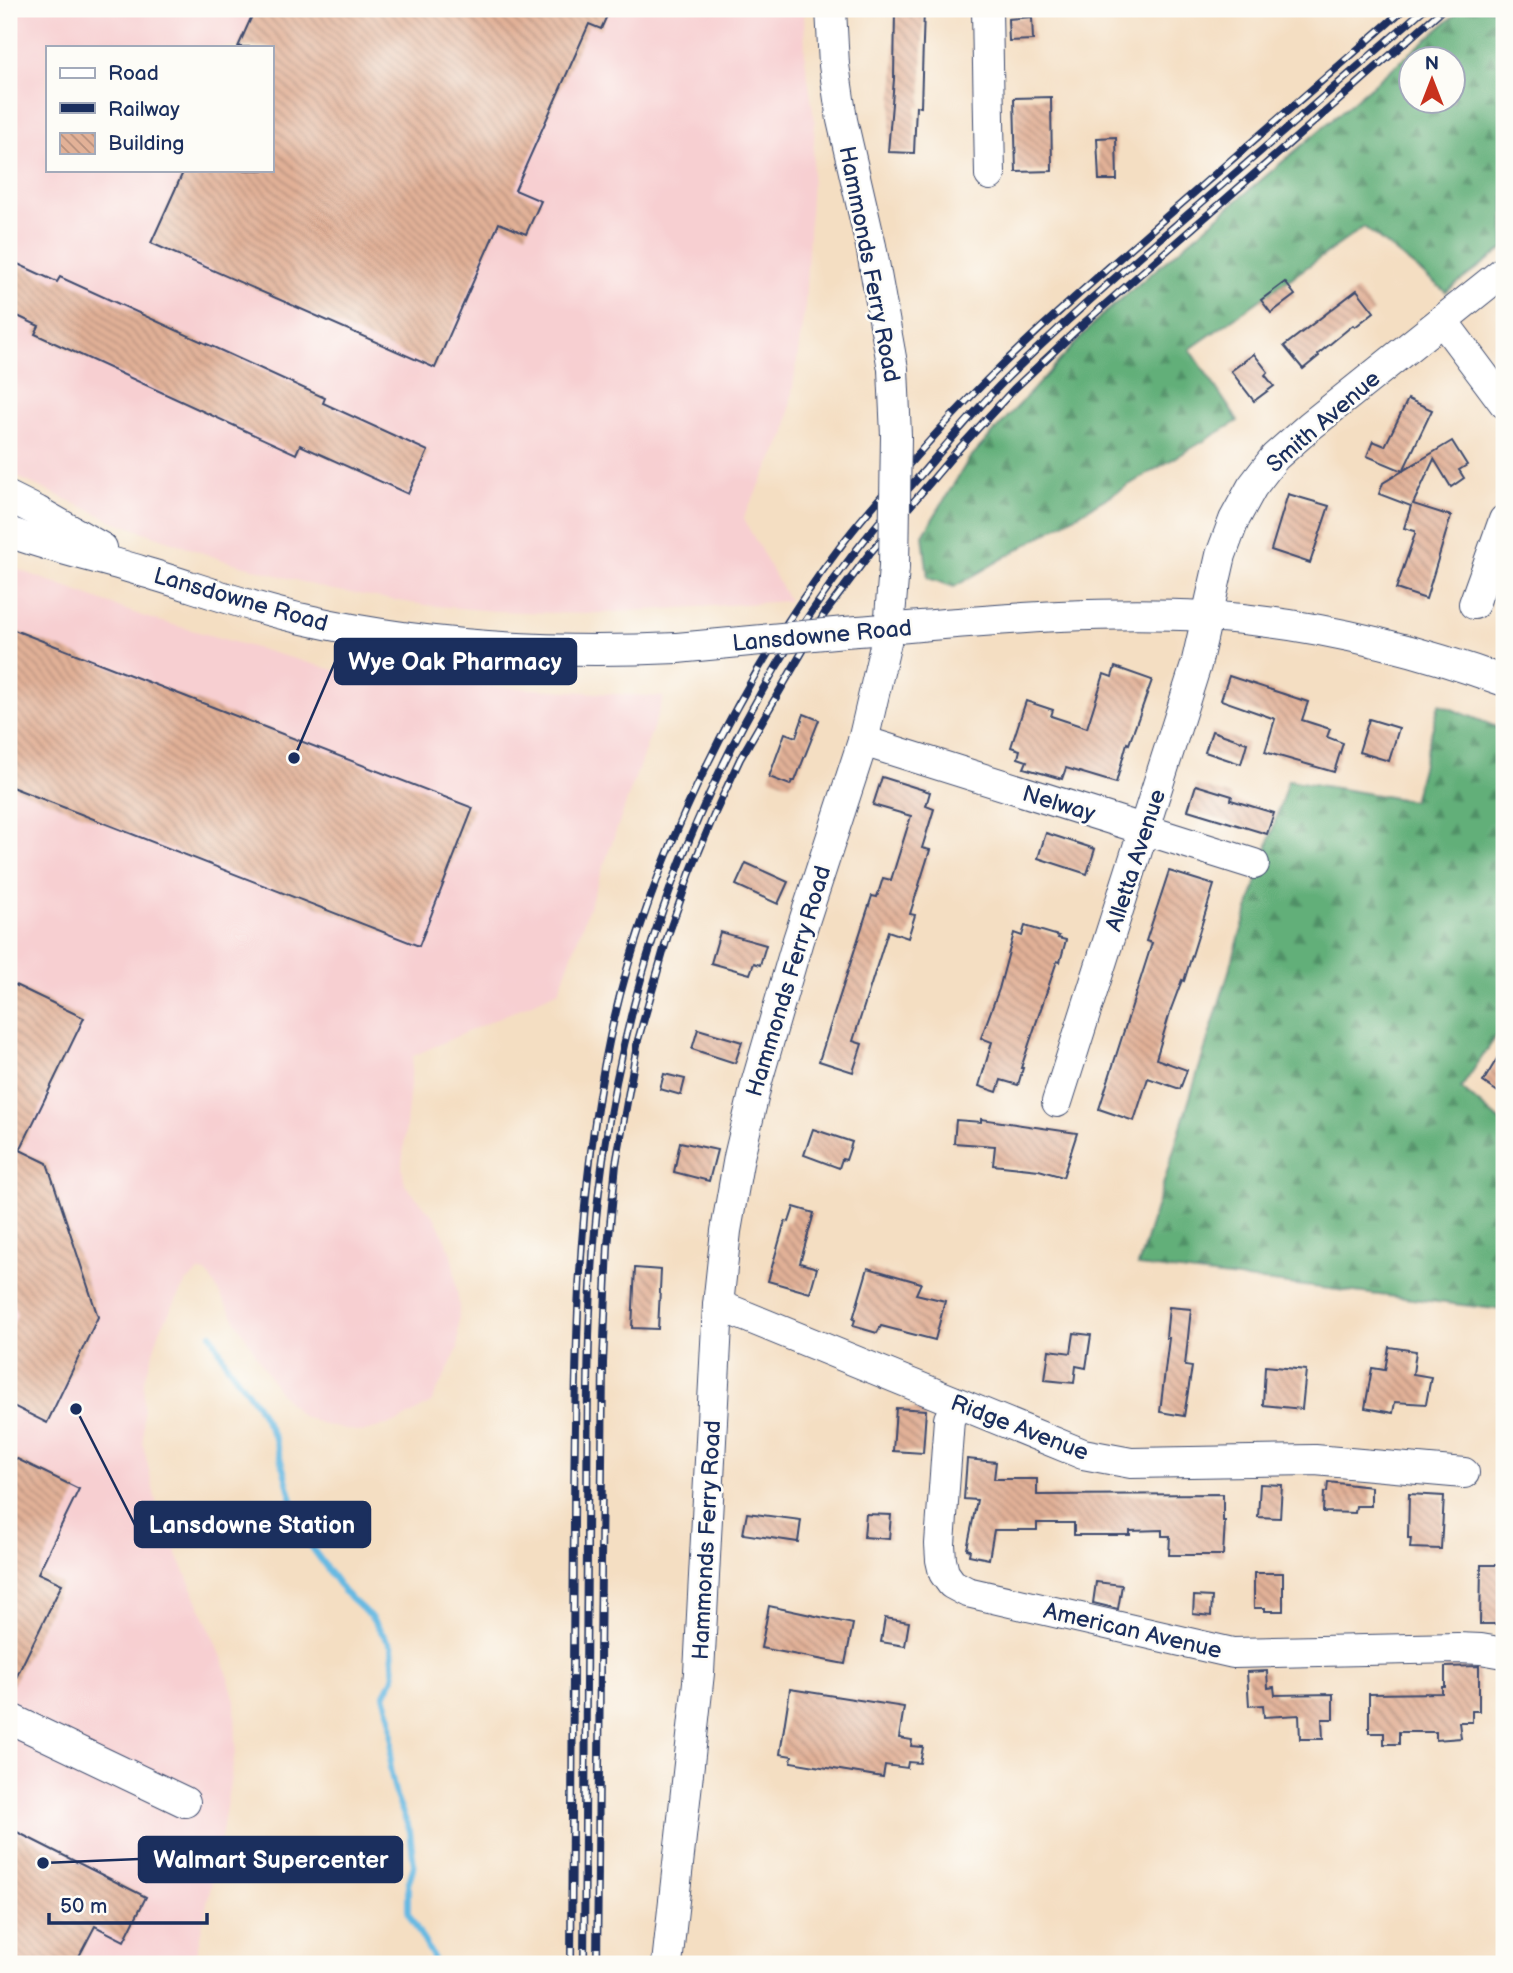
<svg xmlns="http://www.w3.org/2000/svg" width="1513" height="1973" viewBox="0 0 1513 1973" font-family="'Balsamiq Sans',sans-serif">
<style>
.built{fill:#f7cfd1;fill-rule:evenodd}
.forest{fill:url(#forest-firs);stroke:#3e6f6c;stroke-width:2;fill-rule:evenodd}
.lines{fill:none;stroke-linecap:round;stroke-linejoin:round}
.stream{stroke:#66b9e2;stroke-width:6}
.building{fill:url(#building-back-hatch)}
.minor-casing{stroke:#3c496d;stroke-width:32}
.minor{stroke:#fff;stroke-width:30}
.rail-casing{stroke:#1b2f5e;stroke-width:8}
.rail{stroke:#fdfcf7;stroke-width:5;stroke-dasharray:16;stroke-linecap:butt}
.minor-bridge-casing{stroke:#3c496d;stroke-width:32;stroke-linecap:butt}
.minor-bridge{stroke:#fff;stroke-width:30}
.labels{text-anchor:middle;stroke-width:5;stroke-linejoin:round;paint-order:stroke}
.street-label{font-size:23px;fill:#1b2f5e;stroke:#fdfcf7}
.leader{fill:none;stroke:#1b2f5e;stroke-width:2.5}
.callout-dot{fill:#1b2f5e;stroke:#fdfcf7;stroke-width:2.5}
.callout{fill:#1b2f5e;stroke:#1b2f5e;stroke-width:2.5}
.callout-label{font-size:24px;text-anchor:middle;font-weight:bold;fill:#fff}
</style>
<defs>
<pattern id="forest-firs" width="22" height="20" patternUnits="userSpaceOnUse" patternTransform="scale(1.75)"><rect width="22" height="20" fill="#62af79"/><path d="M5 1l3.5 6h-7zM16 11l3.5 6h-7z" fill="#508f66"/></pattern>
<pattern id="building-back-hatch" width="6" height="6" patternUnits="userSpaceOnUse" patternTransform="scale(1.75)"><rect width="6" height="6" fill="#e2b197"/><path d="M-1 5l2 2M0 0l6 6M5-1l2 2" fill="none" stroke="#b6907e"/></pattern>
</defs>
<rect width="100%" height="100%" fill="#fdfcf7"/>
<filter id="ink" filterUnits="userSpaceOnUse"><feTurbulence type="fractalNoise" baseFrequency=".0143" numOctaves="2"/><feDisplacementMap in="SourceGraphic" scale="14" xChannelSelector="R" yChannelSelector="G"/><feConvolveMatrix kernelMatrix="1 2 1 2 8 2 1 2 1" color-interpolation-filters="sRGB"/></filter>
<filter id="wash" filterUnits="userSpaceOnUse"><feTurbulence type="fractalNoise" baseFrequency=".00686" numOctaves="4" result="noise"/><feDisplacementMap in="SourceGraphic" scale="28" xChannelSelector="R" yChannelSelector="G"/><feGaussianBlur stdDeviation="1.57" result="paint"/><feColorMatrix in="noise" values="0 0 0 0 0 0 0 0 0 0 0 0 0 0 0 0 0 1.4 0 .05"/><feComposite in="paint" operator="in"/></filter>
<g filter="url(#wash)">
<rect width="100%" height="100%" fill="#f4dec2"/>
<g class="built">
<path d="M9 9H804L805 59 815 123 805 306 786 433 743 518 789 601 584 614 494 611 424 605 327 589 223 560 113 521 9 473ZM47 47H271V170H47Z"/>
<path d="M9 566 145 617 363 678 664 697 559 991 413 1056 402 1166 405 1185 435 1218 452 1254 459 1306 458 1349 431 1403 398 1422 361 1432 325 1425 300 1415 277 1389 207 1273 199 1272 186 1282 160 1330 144 1382 143 1444 158 1510 224 1662 235 1701 236 1746 221 1838 194 1964H9Z"/>
</g>
<g class="forest">
<path d="M1462 9H1504V248L1446 292 1364 227 1190 349 1238 421 954 587 928 578 923 535 969 459 1099 318ZM1412 60H1454V102H1412Z"/>
<path d="M1439 704 1504 730V1025L1461 1088 1504 1125V1310L1138 1266 1288 780 1413 801Z"/>
</g>
<g class="lines">
<path class="stream" d="M211 1334 228 1366 257 1405 275 1439 299 1525 313 1549 344 1592 370 1616 392 1647 394 1677 384 1696 391 1717 392 1743 390 1769 396 1796 410 1831 414 1865 408 1885V1913L433 1957V1964"/>
</g>
<g id="blocks">
<g class="building">
<path d="M255 9H610L601 29 589 24 515 190 541 201 526 234 499 223 435 368 151 243 184 170H271V47H238Z"/>
<path d="M895 9H924L921 107 916 106 914 153 888 152 894 79Z"/>
<path d="M1032 17 1033 40 1009 41 1008 19Z"/>
<path d="M1051 97 1052 171 1016 172 1014 98Z"/>
<path d="M1116 137 1117 180H1099L1097 138Z"/>
<path d="M9 260 57 282 60 277 325 398 323 403 428 451 408 494 300 445 296 454 35 334 39 326 9 312Z"/>
<path d="M1285 282 1295 295 1271 313 1261 300Z"/>
<path d="M1357 290 1374 312 1355 327 1353 325 1318 354 1319 356 1303 369 1284 346Z"/>
<path d="M1254 354 1268 372 1265 375 1274 386 1254 401 1231 371Z"/>
<path d="M1408 399 1432 410 1403 471 1367 456 1373 441 1385 446Z"/>
<path d="M1452 441 1467 465 1459 470 1464 478 1451 487 1434 459 1413 504 1451 516 1426 599 1396 589 1415 534V531L1404 528 1411 506 1379 494 1383 483Z"/>
<path d="M1288 494 1329 506 1310 563 1271 550Z"/>
<path d="M9 628 473 808 419 946 9 786Z"/>
<path d="M1115 667 1152 680 1129 744 1127 743 1116 783 1066 768 1062 779 1024 768 1027 761 1018 758 1020 750 1011 747 1026 701 1053 710 1051 716 1087 728 1104 674 1112 677Z"/>
<path d="M1229 676 1308 702 1302 720 1330 729 1327 737 1343 743 1334 772 1265 752 1275 719 1221 700Z"/>
<path d="M804 714 819 720 795 781H792L790 785 769 777 785 733 796 737Z"/>
<path d="M1369 719 1399 728 1389 761 1359 752Z"/>
<path d="M1212 731 1247 743 1241 764 1205 752Z"/>
<path d="M882 777 930 792 926 806 934 809 922 848 930 850 910 914 915 915 908 938 888 931 853 1041 862 1044 853 1072 819 1061 872 896 877 897 883 878 891 880 911 816 873 805Z"/>
<path d="M1196 785 1232 796 1231 800 1274 813 1267 834 1188 810Z"/>
<path d="M1046 833 1095 849 1087 874 1038 858Z"/>
<path d="M746 863 788 882 778 904 736 885Z"/>
<path d="M1169 871 1214 885 1184 981 1182 980 1171 1009 1156 1059 1187 1070 1180 1089 1148 1078 1134 1121 1099 1109 1152 943 1146 941Z"/>
<path d="M1025 926 1059 936 1058 938 1066 940 1060 962 1057 961 1021 1068H1023L1018 1085 1001 1080 997 1092 979 1086 992 1042 981 1038 999 989 1014 933 1022 936Z"/>
<path d="M720 932 766 945 760 965 754 963 750 974 711 963Z"/>
<path d="M9 982 84 1018 20 1150 47 1163 98 1317 47 1423 9 1404V1332L17 1315 9 1290Z"/>
<path d="M698 1029 742 1042 735 1063 692 1049Z"/>
<path d="M1504 1047V1096L1483 1082Z"/>
<path d="M664 1074 685 1079 681 1095 660 1089Z"/>
<path d="M981 1119 1077 1133 1063 1177 1039 1170 993 1165 995 1146 954 1143 956 1120 981 1122Z"/>
<path d="M813 1129 852 1142 846 1160 842 1159 839 1168 804 1155Z"/>
<path d="M680 1142 717 1150 709 1181 674 1172Z"/>
<path d="M794 1207 814 1213 800 1263 817 1268 810 1293 768 1281 785 1221 789 1222Z"/>
<path d="M635 1268 661 1270 658 1329 632 1328Z"/>
<path d="M868 1268 921 1283 916 1294 945 1301 935 1340 881 1326 877 1333 853 1326 855 1320 853 1319Z"/>
<path d="M1169 1307 1191 1309 1185 1366 1192 1367 1184 1416 1160 1412 1169 1338H1166Z"/>
<path d="M1074 1333 1091 1335 1086 1368 1076 1366 1074 1383 1045 1380 1049 1350 1071 1353Z"/>
<path d="M1389 1347 1416 1351 1413 1374 1431 1377 1426 1404 1395 1402 1393 1413 1365 1408 1372 1368 1385 1370Z"/>
<path d="M1265 1366 1306 1370 1302 1409 1263 1405Z"/>
<path d="M896 1408 926 1410 923 1453 893 1451Z"/>
<path d="M9 1455 79 1489 38 1573 62 1584 9 1692Z"/>
<path d="M967 1459 996 1462 994 1479H1037V1495L1223 1494V1521H1225L1223 1555H1169L1170 1536H1162V1530L1130 1531V1535H1074V1523H1037V1530H994L989 1559 969 1555 970 1550 967 1549 977 1500 964 1499Z"/>
<path d="M1328 1482 1371 1487V1506H1356L1355 1513 1323 1512 1324 1492H1327Z"/>
<path d="M1260 1484 1282 1485 1280 1518 1258 1517Z"/>
<path d="M1409 1494 1444 1496 1441 1549 1410 1548 1411 1538H1408Z"/>
<path d="M747 1513 801 1520 798 1542 743 1534Z"/>
<path d="M866 1514 891 1515 889 1539 864 1537Z"/>
<path d="M1481 1565H1504V1624H1480Z"/>
<path d="M1254 1573H1283V1611H1265V1608H1254Z"/>
<path d="M1096 1582 1122 1585 1118 1609 1093 1603Z"/>
<path d="M1194 1596 1212 1597 1211 1616 1193 1614Z"/>
<path d="M769 1606 853 1624 845 1664 761 1648Z"/>
<path d="M885 1618 909 1622 905 1646 881 1642Z"/>
<path d="M1479 1666V1711H1472V1722H1459L1461 1738 1436 1740V1732H1399V1744H1384V1733H1369V1694L1442 1693V1687H1445V1667Z"/>
<path d="M1267 1671 1268 1688 1274 1687 1275 1695 1333 1694V1719H1322L1323 1739H1300L1299 1715 1264 1717 1263 1705 1249 1706 1247 1672Z"/>
<path d="M790 1689 904 1707 899 1738 912 1740 911 1746 923 1747 920 1763 908 1762 907 1768 885 1765 883 1777 791 1762 792 1756 780 1754Z"/>
<path d="M9 1828 146 1897 124 1941 95 1926 75 1964H9Z"/>
</g>
</g>
</g>
<g filter="url(#ink)">
<use href="#blocks" fill-opacity="0" stroke="#3c496d" stroke-width="2"/>
<g class="lines">
<g class="minor-casing">
<g id="minor">
<path d="M831 9 834 65 842 120 871 246 893 369"/>
<path d="M987 9 990 175"/>
<path d="M1442 320 1504 403"/>
<path d="M9 497 37 511 102 548"/>
<path d="M9 532C51 548 97 557 141 571 195 587 248 607 303 619 426 647 552 654 677 648"/>
<path d="M1474 604 1504 520"/>
<path d="M845 632C965 623 1085 609 1205 616 1308 622 1407 646 1504 681"/>
<path d="M863 741 1254 864"/>
<path d="M1057 1102 1196 665 1221 555 1234 520 1252 487 1275 457 1310 426 1504 271"/>
<path d="M718 1305 1083 1454 1131 1463 1315 1460 1464 1473"/>
<path d="M958 1404 949 1419 940 1544 941 1560 944 1573 952 1584 967 1592 1233 1653 1457 1648 1481 1649 1504 1653"/>
<path d="M9 1718 185 1802"/>
<path d="M667 1964 699 1673 718 1305 726 1231 739 1157 757 1081 798 940 863 741 889 629 894 567"/>
</g>
</g>
<use href="#minor" class="minor"/>
<g class="rail-casing">
<g id="rail">
<path d="M571 1964C572 1817 573 1670 574 1522 575 1359 576 1197 610 1037 647 865 739 678 846 539 862 518 880 498 897 478 929 441 962 404 997 370 1048 319 1103 273 1157 225 1239 153 1321 81 1404 9"/>
<path d="M584 1964C585 1824 586 1684 587 1544 588 1416 585 1286 603 1159 634 938 720 725 858 548 879 521 902 496 924 471 951 439 978 407 1007 378 1066 319 1130 265 1193 210 1270 143 1347 76 1424 9"/>
<path d="M597 1964 603 1363 608 1246 616 1164 638 1040 668 935 690 873 714 815 740 759 825 613 870 553 956 452 1014 389 1083 324 1443 9"/>
</g>
</g>
<use href="#rail" class="rail"/>
<g class="minor-bridge-casing">
<g id="minor-bridge">
<path d="M893 369 896 436 894 567"/>
<path d="M677 648 845 632"/>
</g>
</g>
<use href="#minor-bridge" class="minor-bridge"/>
</g>
</g>
<g class="labels">
<g class="street-label">
<text transform="translate(870 264) rotate(79)" y="8">Hammonds Ferry Road</text>
<text transform="translate(1323 421) rotate(-41)" y="8">Smith Avenue</text>
<text transform="translate(241 599) rotate(16)" y="8">Lansdowne Road</text>
<text transform="translate(822 635) rotate(-5)" y="8">Lansdowne Road</text>
<text transform="translate(1059 803) rotate(17)" y="8">Nelway</text>
<text transform="translate(1135 860) rotate(-72)" y="8">Alletta Avenue</text>
<text transform="translate(788 981) rotate(-73)" y="8">Hammonds Ferry Road</text>
<text transform="translate(1020 1427) rotate(21)" y="8">Ridge Avenue</text>
<text transform="translate(706 1540) rotate(-87)" y="8">Hammonds Ferry Road</text>
<text transform="translate(1133 1630) rotate(13)" y="8">American Avenue</text>
</g>
</g>
<path class="leader" d="M294 758L335 662M76 1409L135 1525M43 1863L139 1859"/>
<g class="callout-dot">
<circle cx="294" cy="758" r="7"/>
<circle cx="76" cy="1409" r="7"/>
<circle cx="43" cy="1863" r="7"/>
</g>
<g class="callout">
<rect x="335" y="639" width="241" height="45" rx="7"/>
<rect x="135" y="1502" width="235" height="45" rx="7"/>
<rect x="139" y="1837" width="263" height="45" rx="7"/>
</g>
<g class="callout-label">
<text x="455" y="670">Wye Oak Pharmacy</text>
<text x="252" y="1533">Lansdowne Station</text>
<text x="271" y="1868">Walmart Supercenter</text>
</g>
<rect width="1513" height="1973" fill="none" stroke="#fdfcf7" stroke-width="35"/>
<rect x="46" y="46" width="228" height="126" fill="#fdfcf7" stroke="#a3aaba" stroke-width="2"/>
<rect x="60" y="68" width="35" height="10" fill="#ffffff" stroke="#a3aaba" stroke-width="2"/>
<text x="108" y="80" font-size="21" fill="#1b2f5e">Road</text>
<rect x="60" y="103" width="35" height="10" fill="#1b2f5e" stroke="#a3aaba" stroke-width="2"/>
<text x="108" y="116" font-size="21" fill="#1b2f5e">Railway</text>
<rect x="60" y="133" width="35" height="21" fill="url(#building-back-hatch)" stroke="#a3aaba" stroke-width="2"/>
<text x="108" y="150" font-size="21" fill="#1b2f5e">Building</text>
<g transform="translate(1432 80)"><circle r="33" fill="#fdfcf7" stroke="#a3aaba" stroke-width="2"/>
<path d="M0-5L12 26L0 18L-12 26Z" fill="#c8321e"/>
<text y="-10" font-size="19" font-weight="bold" text-anchor="middle" fill="#1b2f5e">N</text>
</g>
<path d="M49 1913v10h158v-10" fill="none" stroke="#1b2f5e" stroke-width="3.5"/>
<text x="60" y="1913" font-size="21" fill="#1b2f5e" stroke="#fdfcf7" stroke-width="5" paint-order="stroke">50 m</text>
</svg>
